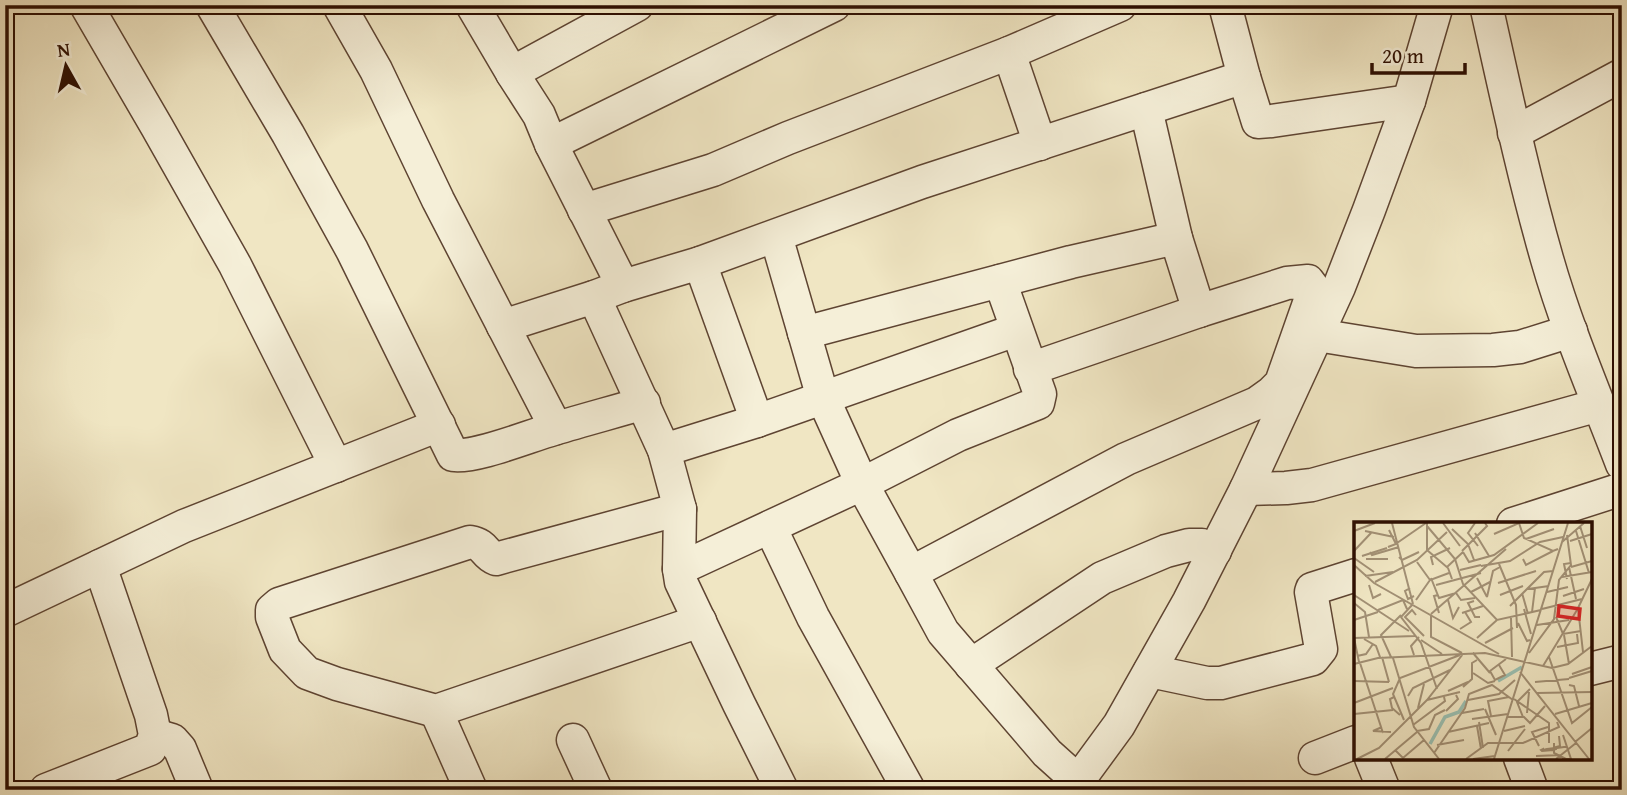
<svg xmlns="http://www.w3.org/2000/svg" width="1627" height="795" viewBox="0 0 1627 795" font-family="'Gentium Book Plus',serif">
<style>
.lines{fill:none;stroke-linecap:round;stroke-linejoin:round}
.minor-casing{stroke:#5e4432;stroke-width:35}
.minor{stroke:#f5efd8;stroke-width:32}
.inset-river{fill:none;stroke:#9ac0b2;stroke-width:3.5}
.inset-road{fill:none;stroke:#a29075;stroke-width:2}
.view{fill:#d62828;fill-opacity:0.15;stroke:#d62828;stroke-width:3.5}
.inset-edge{fill:none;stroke:#2d0e01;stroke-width:3.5}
</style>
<rect width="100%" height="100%" fill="#f0e6c3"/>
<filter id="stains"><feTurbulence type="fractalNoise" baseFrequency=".00286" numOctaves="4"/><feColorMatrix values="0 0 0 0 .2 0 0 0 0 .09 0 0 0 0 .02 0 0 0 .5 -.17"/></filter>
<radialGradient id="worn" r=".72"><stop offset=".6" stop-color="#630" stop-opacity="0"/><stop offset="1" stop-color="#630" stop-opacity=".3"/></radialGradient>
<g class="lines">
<g class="minor-casing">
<g id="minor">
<path d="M86 5 157 127 235 265 336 466"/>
<path d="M212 5 288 134 352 250 453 455C476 458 529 436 554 429 583 420 614 412 644 403"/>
<path d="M339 5 376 70 438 200 556 428"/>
<path d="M472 5 512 73 539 115 551 144 623 286"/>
<path d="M1225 5 1244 77 1258 122 1272 121 1409 101"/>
<path d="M1486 5C1505 90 1523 175 1547 259 1567 329 1596 396 1622 464"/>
<path d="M1009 53 1040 144"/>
<path d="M512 73 637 5"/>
<path d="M1146 109 1176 238 1199 311"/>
<path d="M1514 133 1622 75"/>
<path d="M551 144 834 5"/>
<path d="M584 210 713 170 788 138 1009 53 1120 5"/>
<path d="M776 236 823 398 862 484 911 573 943 632 1047 753 1078 781"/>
<path d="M700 263 757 421"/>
<path d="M594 297 664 450 680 509 679 569 681 582 739 704 782 790"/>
<path d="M503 326 594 297 623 286 700 263 922 182 1244 77"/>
<path d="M804 333 1071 262 1176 238"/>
<path d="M1317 335 1416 351 1493 350 1520 347 1571 331"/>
<path d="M664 450 757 421 1016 330"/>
<path d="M1246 489 1286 488 1312 485 1599 405"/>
<path d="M680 509 496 559C483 554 487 545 470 542L279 604 272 610V617L285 650 307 673 337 684 436 711 700 621"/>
<path d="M1513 524 1622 489"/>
<path d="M770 527 813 617 909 790"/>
<path d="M679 569 862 484 958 435 1038 403 1040 394 1000 281"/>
<path d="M911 573 1126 459 1257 403 1271 393 1281 383 1314 289 1308 281 1287 283 1199 311 1030 369"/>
<path d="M5 611 184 526 439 425"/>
<path d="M971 665 1102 578 1166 551 1189 545H1202L1215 551"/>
<path d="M1590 669 1622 661"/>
<path d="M1150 671 1207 683H1221L1313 659 1321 649 1311 592 1312 589 1356 575"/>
<path d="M436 711 471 790"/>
<path d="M155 735 172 740 180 749 197 790"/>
<path d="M573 740 596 790"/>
<path d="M1315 758 1356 742"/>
<path d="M1371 758 1384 790"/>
<path d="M1520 758 1532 790"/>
<path d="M46 790 150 749 155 735 151 715 100 566"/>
<path d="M1074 790 1078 781 1119 725 1189 601 1246 489 1339 287 1369 210 1409 101 1437 5"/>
</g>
</g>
<use href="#minor" class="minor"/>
</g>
<g transform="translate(1354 522)">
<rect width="238" height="238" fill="#f0e6c3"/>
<path class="inset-river" d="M144 159 168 145M76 222 91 195 105 190 112 179"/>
<path class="inset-road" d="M38 1 59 82M73 1V28L94 46 98 57M89 1 106 24M121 1 114 11 124 24M73 4 101 37 109 62 143 98 187 88M226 4 233 26M98 7 114 22 120 38M0 9 21 1M11 9 40 15M222 9 235 51M121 11 135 34M140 12 165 1 170 16 199 29 204 27M172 17 200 7M216 19 238 12M208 20 230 1M43 21 72 1M34 25 42 22 35 8M0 29 17 11M108 29 133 4 131 1M16 30 18 33 45 25M109 30 115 40 140 33 184 1M8 34 33 26M45 35 48 38 65 30M0 36 20 50M12 37H34M169 37 172 43 199 29M63 40 76 58M145 42 162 83 163 106M0 43 20 61 145 132M79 43 77 35 96 26M127 44 156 39 186 20 209 15M93 45 109 30M215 45 222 77M217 45 238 39M106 48 127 43M11 54 39 50M208 55 238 50M77 56 85 76 102 71 107 78 121 76M123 56 133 75M213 57 210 42 217 41M21 60 63 38 93 10M144 61 182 49M15 63 19 76 27 72M82 63 127 51M56 66 51 69 54 77 60 74M174 67 195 64M117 70 136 60M193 70 214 65M168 71 174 92M0 73 55 109M84 73 80 74 85 91M146 73 169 64M209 74 230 67M133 75 139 49 146 45M62 78 76 58 95 51M94 78 99 96 105 85M120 79 114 81 121 95H126M0 81 11 90 15 115M58 83 47 95 67 121 83 167M156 84 190 50 199 49M170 87 177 112M188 87 228 77M24 88 49 78 53 87M178 90 181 66M108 91 129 84M77 92 152 27M62 93 58 88 51 95 70 114M77 93V115L108 131M202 95 209 112 227 109M157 96 158 135M0 98 24 90M164 101 173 119 176 118M183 103 215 98M106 107 117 100 111 90M210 113 215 142M0 116 61 114M0 116 5 140M123 116 143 98M10 117 22 124 26 135M67 118 88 132M131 121 159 106M203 125 224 121 223 112M229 130 224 86 238 57M119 131 136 151M175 131 200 97 205 58 217 43 213 13M60 133 57 124 65 115M3 134 12 132 19 122M28 135 35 160M37 135 27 113 47 93M195 135 218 201 238 185M39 136 60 205 85 237M6 141 29 211M0 142 24 136 131 131 198 146 214 142 238 124M145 143 151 153 141 158 136 149 152 137M189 144 223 88M166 150 235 237M119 151 134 161 141 159M218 152 238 145M215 156 238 149M0 159 35 160M181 160 215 157M215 163 220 164 225 184M109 165 118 157V141L123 138M94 169 114 160M183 171 238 170M54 174 59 166 96 148M40 175 36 177 38 186 46 193M160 177 195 201V221M73 178 106 170M114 178 145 172 161 158M0 181 39 166M64 186 70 162M131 187 142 213M92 189 104 177 102 173M108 191 130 187M173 191 175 170M0 192 39 188M201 192 238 181M137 194 134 179 155 175M154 195H170L176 201 191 184M169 195 163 180 176 167M118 197 154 192M50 198 39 172 46 156 106 133M125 200 129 226M59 203 91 179 90 175M123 204 127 227M28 205 19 209 37 210M63 209 75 207 81 193 91 188M150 209 171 204M94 210 135 201M205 214 206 224 202 225V227L199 228 188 229 187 228 189 227V228L193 227 201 226H203L210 225H213M221 220 238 206M200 221V231L212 237M83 223 110 218M185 224 178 210 194 205M41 228 49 236 70 218M154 229 171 207M80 231 111 186 115 172 138 163 159 178M182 234 207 233M3 237 25 226 73 178 109 132M31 237 63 210M112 237 134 221H169L205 205 203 200M119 237 141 234M140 237 214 1M202 237 222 221M208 237H217L209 213"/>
<path class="view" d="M205 84 226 87 225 97 204 94Z"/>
<rect width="238" height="238" class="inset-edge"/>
</g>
<rect width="1627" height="795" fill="none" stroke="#f0e6c3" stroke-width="28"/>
<rect x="7" y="7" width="1613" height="781" fill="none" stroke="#2d0e01" stroke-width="3.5"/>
<rect x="14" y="14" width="1599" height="767" fill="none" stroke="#2d0e01" stroke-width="2"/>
<g transform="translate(66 66) rotate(352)" stroke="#f5efd8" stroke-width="5" paint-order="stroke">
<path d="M0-5L12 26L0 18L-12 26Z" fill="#2d0e01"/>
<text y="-10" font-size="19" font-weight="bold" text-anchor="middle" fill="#2d0e01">N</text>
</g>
<path d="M1372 63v10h93v-10" fill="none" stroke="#2d0e01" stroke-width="3.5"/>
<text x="1382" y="63" font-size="21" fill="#2d0e01" stroke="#f5efd8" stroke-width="5" paint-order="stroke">20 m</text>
<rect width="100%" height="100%" filter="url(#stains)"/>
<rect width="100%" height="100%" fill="url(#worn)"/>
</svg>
